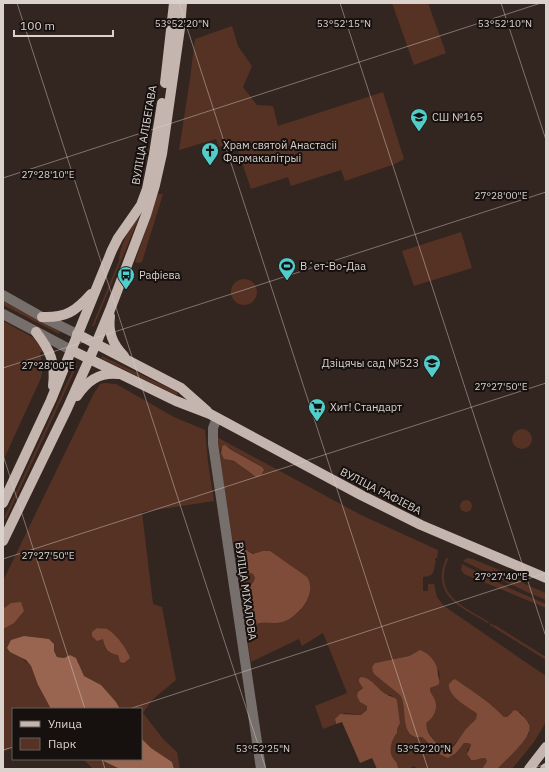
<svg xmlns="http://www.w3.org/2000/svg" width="549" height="772" viewBox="0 0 549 772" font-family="'IBM Plex Sans',sans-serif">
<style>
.green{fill:#563224;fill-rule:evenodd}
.forest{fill:#7e4c38}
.water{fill:#996550}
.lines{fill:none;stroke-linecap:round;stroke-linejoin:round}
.minor{stroke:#766f6c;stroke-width:10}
.major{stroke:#c4b5af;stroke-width:10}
.ticks{fill:none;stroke:#dbd2ce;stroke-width:1;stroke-opacity:0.45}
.labels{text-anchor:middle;stroke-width:4;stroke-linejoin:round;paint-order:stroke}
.poi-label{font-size:11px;fill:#dbd2ce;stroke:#16100e;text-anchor:start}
.street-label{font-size:11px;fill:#dbd2ce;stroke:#16100e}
.ticks-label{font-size:10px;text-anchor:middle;fill:#dbd2ce;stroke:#16100e;stroke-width:4;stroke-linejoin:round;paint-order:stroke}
</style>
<rect width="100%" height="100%" fill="#332520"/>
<g class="green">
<path d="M392 3H428L446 53 414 65Z"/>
<path d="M232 26 238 46 252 66 243 87 257 105 273 106 278 126 383 92 404 159 395 164 345 181 341 170 291 186 288 177 251 189 235 142 219 147 216 139 179 150 190 79 195 39Z"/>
<path d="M159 194H163L142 262 139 263 135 262 157 196Z"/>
<path d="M139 215 138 220 94 326H92L119 261C119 248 130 225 139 215Z"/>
<path d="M461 232 472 268 414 286 402 251Z"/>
<circle cx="244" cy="292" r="13"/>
<path d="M3 301 60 332 59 334 3 305Z"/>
<path d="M3 321 34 338 43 351 40 353 43 366 41 378 3 461Z"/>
<path d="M102 356 177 392 178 394 176 395 101 358Z"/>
<path d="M75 365 77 366 6 519 4 518Z"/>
<path d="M105 383 116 384 174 417 205 430 208 462 214 501 142 512 153 604 162 607 176 680 152 700 143 713 164 740 177 752 180 769H174L172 762 151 748 141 738V709H120L116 702 97 683 84 676 80 668 78 661 70 655 64 658 57 657 54 651V644L49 639C41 639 33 637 24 636L22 658 31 666 38 685 51 709H13V748L3 752V581L93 395 100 384ZM107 629 116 637 129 654C108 656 99 651 107 629Z"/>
<circle cx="522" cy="439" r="10"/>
<path d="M215 436 361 515 438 550 437 558H435V560H436C433 571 436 576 423 577V591H428V584H434L437 597 444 606 546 676V722L534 742 512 769H497L513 752 529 734V723L520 712H511L507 717H504L501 713 455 679 449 690 458 700 475 712 477 714C477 718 477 718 475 720 472 724 451 749 448 750 444 751 440 746 438 744 420 726 427 720 435 699L431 696 430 688 438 685 440 682 439 671 418 651 409 656 375 663V675L400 695C407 705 402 735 416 737 418 738 420 737 422 737L445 757C454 758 458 749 464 743H470V747L467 750 469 758 471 760C478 761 479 758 485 758L487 761 482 769H416L415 766 408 769H398C398 763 396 762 393 758 388 751 392 739 397 733V729L400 723 397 700 391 695H387L363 677 359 680 363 688 360 690 363 703 367 706V710L361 715 345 713 335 721 336 724 323 729 315 706 347 693 323 633 302 646 299 639 251 662 245 625C251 627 255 623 261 623 278 622 288 622 301 610L255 554 248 551 242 557 244 565 247 572 253 574 255 578C253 585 247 589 240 589L220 460 217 453ZM226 446 262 467 258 476C251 476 242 466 235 462 232 461 228 460 225 459L220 452 221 447Z"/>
<circle cx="466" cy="506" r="6"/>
<path d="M446 558H448C447 563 444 568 444 574 441 599 470 610 489 622L488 623C468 611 439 600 442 573 442 568 445 563 446 558Z"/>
<path d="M467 558 473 559 509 574 525 584 546 593V600C518 589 491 574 463 561Z"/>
<path d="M462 564 507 587 546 604V608L464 574 461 570Z"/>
<path d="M491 623 494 626 495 625 546 657V660L490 625Z"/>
<path d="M83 759H99L120 769H93Z"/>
</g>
<g class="forest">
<path d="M225 445 230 449 262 467 264 470 261 475 256 477 234 461 224 459 221 453 222 446Z"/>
<path d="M245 550H246L253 554 263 551H270L307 577C318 593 298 618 282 622 274 624 267 622 260 623 254 624 251 627 245 625L240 589C247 589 253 585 255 578L253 574 247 572C244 565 242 559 242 552Z"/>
<path d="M21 602 24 611 14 623 3 629V609L11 603Z"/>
<path d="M97 628C100 629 105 628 107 629 115 633 128 650 130 658L124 663 120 662 118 655C108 653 105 650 103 639L97 641 92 636V632Z"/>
<path d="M420 650C431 654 438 664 438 675 439 680 441 681 438 685L430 688C430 694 433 695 435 700 438 708 434 718 427 722 424 733 437 744 445 750H449L454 746 466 729 476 719 477 714 475 712C466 706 447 695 449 684L453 680 455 679C469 689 494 705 504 717H507L514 710C519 711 520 714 524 717 528 722 531 725 529 731 528 740 504 762 497 769H482L487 761 485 758C480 758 477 761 471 760L467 754 471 745 469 743H464L456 753 448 758 441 755 422 737C419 737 416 738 413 736 401 730 407 705 400 695L375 675 373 672 372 667 375 663 409 656Z"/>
<path d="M361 677C371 677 378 690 386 694 390 697 394 696 397 700L400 723 397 729V733C392 739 388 751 393 758 396 762 398 763 398 769H377L372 758 360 763 342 722 336 724 335 719 340 714 361 715 367 710V706L360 702 357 696 358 692 363 688 359 682V679Z"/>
</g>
<g class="water">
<path d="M24 636 49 639 54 644V651L57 657 64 658 70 655 76 658 84 676 101 685 116 702 120 709H51L38 685 31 666 26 660 10 652 7 648 11 640Z"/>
<path d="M141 738 151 748 172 762 174 769H120L99 759H141Z"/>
</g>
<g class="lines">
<g class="minor">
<path d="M3 295 42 317 77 334"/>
<path d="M3 314 71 350"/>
<path d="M217 418 213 428V444L261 769"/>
</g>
<g class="major">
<path d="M165 83 174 3"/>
<path d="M110 316C108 332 112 344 124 356"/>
<path d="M42 317C66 318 76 311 91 294"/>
<path d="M36 332C50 350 56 363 53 386"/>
<path d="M77 334 181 388 207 411"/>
<path d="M71 350 176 401 210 414 361 495 421 525 546 578"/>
<path d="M77 396C87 381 99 372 118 374"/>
<path d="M3 503 51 400 112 250 118 238 141 205 147 189 154 154 162 103"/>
<path d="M3 541 67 409 96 344 110 310 146 215 155 185 162 154 180 28 182 3"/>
<path d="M529 769 546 747"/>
<path d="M545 769 546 768"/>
</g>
</g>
<path class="ticks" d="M17 3 266 769M179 3 428 769M340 3 546 637M501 3 546 140M3 178 541 3M3 368 546 192M3 455 85 709M3 559 546 383M129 709 546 573M3 750 13 747M102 759 105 769M531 769 546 764"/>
<defs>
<g id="school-pin" transform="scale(0.9)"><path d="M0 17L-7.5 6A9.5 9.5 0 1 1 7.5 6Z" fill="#53cdc9" stroke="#16100e"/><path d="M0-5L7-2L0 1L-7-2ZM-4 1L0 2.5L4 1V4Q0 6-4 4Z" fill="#111"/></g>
<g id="church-pin" transform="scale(0.9)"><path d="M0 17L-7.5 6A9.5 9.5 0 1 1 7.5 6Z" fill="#53cdc9" stroke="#16100e"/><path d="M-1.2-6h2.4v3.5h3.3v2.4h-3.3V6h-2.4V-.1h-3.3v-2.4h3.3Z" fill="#111"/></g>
<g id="stadium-pin" transform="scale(0.9)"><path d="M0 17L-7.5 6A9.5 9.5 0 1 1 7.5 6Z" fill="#53cdc9" stroke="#16100e"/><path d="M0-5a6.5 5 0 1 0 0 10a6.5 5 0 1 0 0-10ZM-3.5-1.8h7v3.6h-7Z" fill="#111"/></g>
<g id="bus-pin" transform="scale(0.9)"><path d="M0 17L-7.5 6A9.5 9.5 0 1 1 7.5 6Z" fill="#53cdc9" stroke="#16100e"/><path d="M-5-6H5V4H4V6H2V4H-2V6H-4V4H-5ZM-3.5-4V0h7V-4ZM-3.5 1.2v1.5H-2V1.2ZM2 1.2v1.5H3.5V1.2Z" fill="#111"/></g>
<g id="supermarket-pin" transform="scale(0.9)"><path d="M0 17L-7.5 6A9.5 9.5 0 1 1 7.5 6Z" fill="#53cdc9" stroke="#16100e"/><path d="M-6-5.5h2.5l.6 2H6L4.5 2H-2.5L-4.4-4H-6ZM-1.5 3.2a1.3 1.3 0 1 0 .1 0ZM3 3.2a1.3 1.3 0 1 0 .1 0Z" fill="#111"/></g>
</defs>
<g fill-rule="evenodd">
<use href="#school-pin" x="419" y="117"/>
<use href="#church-pin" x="210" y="151"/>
<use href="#stadium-pin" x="287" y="266"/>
<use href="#bus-pin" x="126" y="275"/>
<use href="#school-pin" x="432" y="363"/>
<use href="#supermarket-pin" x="317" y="407"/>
</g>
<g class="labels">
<g class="poi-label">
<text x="432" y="121">СШ №165</text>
<text x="223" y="149">Храм святой Анастасіі<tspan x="223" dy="13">Фармакалітрыі</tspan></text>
<text x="300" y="270">Вʼет-Во-Даа</text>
<text x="139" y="279">Рафіева</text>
<text x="419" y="367" text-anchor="end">Дзіцячы сад №523</text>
<text x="330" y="411">Хит! Стандарт</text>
</g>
<g class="street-label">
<text transform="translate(144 135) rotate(-80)" y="4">ВУЛІЦА АЛІБЕГАВА</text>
<text transform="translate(381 491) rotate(27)" y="4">ВУЛІЦА РАФІЕВА</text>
<text transform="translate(246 591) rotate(82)" y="4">ВУЛІЦА МІХАЛОВА</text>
</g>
</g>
<g class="ticks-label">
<text x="182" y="27">53°52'20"N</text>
<text x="344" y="27">53°52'15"N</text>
<text x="505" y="27">53°52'10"N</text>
<text x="48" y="178">27°28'10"E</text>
<text x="501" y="199">27°28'00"E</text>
<text x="48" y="369">27°28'00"E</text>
<text x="501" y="390">27°27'50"E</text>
<text x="48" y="559">27°27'50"E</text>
<text x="501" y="580">27°27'40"E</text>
<text x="263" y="752">53°52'25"N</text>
<text x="424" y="752">53°52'20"N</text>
</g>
<rect width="549" height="772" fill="none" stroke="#dbd2ce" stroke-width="8"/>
<rect x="12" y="708" width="130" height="52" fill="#16100e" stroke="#655e5b"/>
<rect x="20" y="721" width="20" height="6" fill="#c4b5af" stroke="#655e5b"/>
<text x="48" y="728" font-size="12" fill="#dbd2ce">Улица</text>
<rect x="20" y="738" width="20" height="12" fill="#563224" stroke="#655e5b"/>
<text x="48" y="748" font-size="12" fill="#dbd2ce">Парк</text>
<path d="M14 30v6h99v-6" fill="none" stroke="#dbd2ce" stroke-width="2"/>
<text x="20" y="30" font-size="12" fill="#dbd2ce" stroke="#16100e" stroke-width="3" paint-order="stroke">100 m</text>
</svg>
